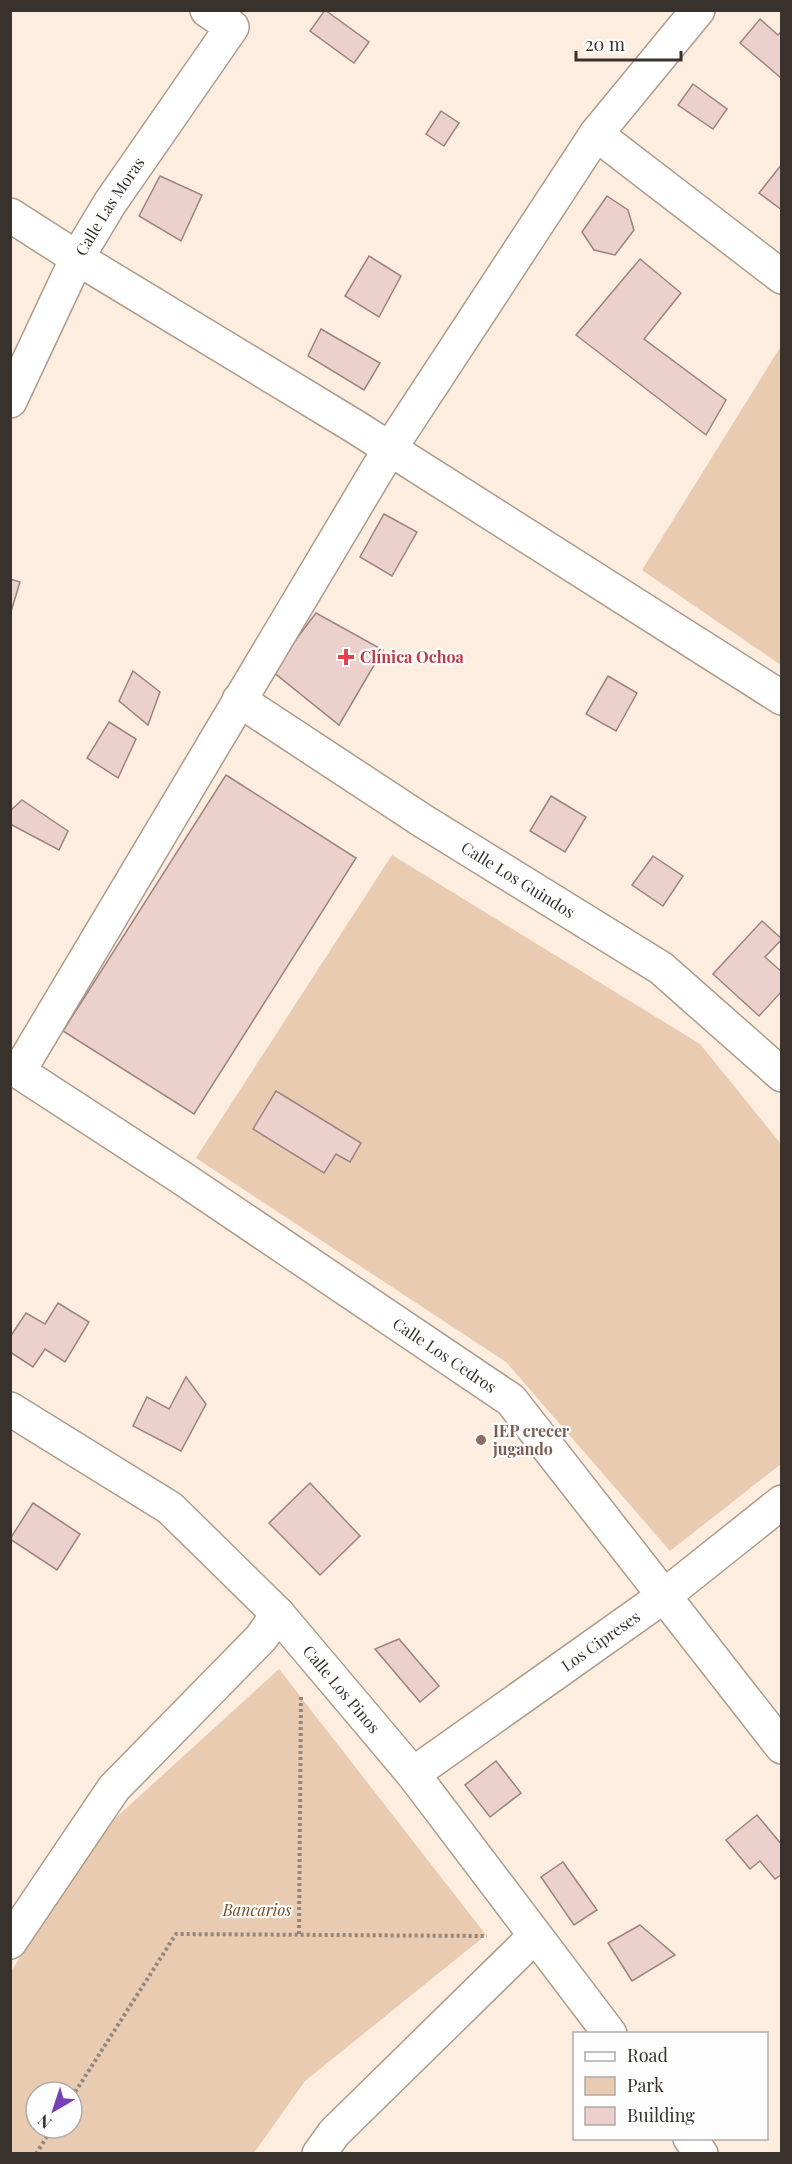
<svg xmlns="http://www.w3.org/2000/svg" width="792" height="2164" viewBox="0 0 792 2164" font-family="'Playfair Display',serif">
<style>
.green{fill:#e8cbb1;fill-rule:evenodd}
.building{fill:#ebd0cc;stroke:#9c8380;stroke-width:1.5}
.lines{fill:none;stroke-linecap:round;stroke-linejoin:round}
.minor-casing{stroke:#ad9b8b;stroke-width:36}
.tertiary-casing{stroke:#ad9b8b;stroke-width:36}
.path{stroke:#92867d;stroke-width:4;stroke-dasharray:3 3;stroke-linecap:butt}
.minor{stroke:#fff;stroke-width:33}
.tertiary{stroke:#fff;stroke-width:33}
.health-dot{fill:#e0444e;stroke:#fdfdfd;stroke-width:2}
.education-dot{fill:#8d6e63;stroke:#fdfdfd;stroke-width:2}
.labels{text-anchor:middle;stroke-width:4.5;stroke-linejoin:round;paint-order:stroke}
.street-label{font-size:16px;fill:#39312b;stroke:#fdfdfd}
.health-label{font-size:16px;font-weight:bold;fill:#be3a42;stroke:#fdfdfd;text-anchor:start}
.education-label{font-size:16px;font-weight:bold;fill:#785e54;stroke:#fdfdfd;text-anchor:start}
.park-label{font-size:16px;font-style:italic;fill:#764b1f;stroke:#fdfdfd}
</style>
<rect width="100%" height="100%" fill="#fdeddf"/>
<g class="green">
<path d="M781 346V665L642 570Z"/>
<path d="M392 855 700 1044 781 1144V1464L670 1551 506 1362 196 1158Z"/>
<path d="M279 1669 486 1935 305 2081 254 2153H11L10 1973 99 1833ZM36 2092H72V2128H36Z"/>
</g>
<g class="building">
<path d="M325 10 369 42 354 63 310 31Z"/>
<path d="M760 19 778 35 782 31 781 78 740 43Z"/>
<path d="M693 84 727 109 713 129 678 105Z"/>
<path d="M441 111 459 123 444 146 426 134Z"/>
<path d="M782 164V210L759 193Z"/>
<path d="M160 176 202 195 181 241 139 216Z"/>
<path d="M607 196 628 210 634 230 615 255 594 250 582 232Z"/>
<path d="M369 256 401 276 379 317 345 296Z"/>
<path d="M640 259 681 293 644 339 726 400 706 435 576 335Z"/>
<path d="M321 329 380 363 364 390 308 356Z"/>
<path d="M384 514 417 532 392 576 360 557Z"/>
<path d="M10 579 20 582 10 615Z"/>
<path d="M316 613 383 650 339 725 272 671Z"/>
<path d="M133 671 160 692 148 725 119 701Z"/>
<path d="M608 676 637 693 616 731 586 714Z"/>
<path d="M109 722 136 739 118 778 87 758Z"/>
<path d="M226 775 356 858 194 1114 63 1031Z"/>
<path d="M551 796 586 817 565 852 530 831Z"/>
<path d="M22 800 68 831 59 850 10 824V811Z"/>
<path d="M653 856 683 876 663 906 632 885Z"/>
<path d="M762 921 782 939 765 957 782 972V991L759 1016 713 974Z"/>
<path d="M276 1091 361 1143 350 1162 336 1154 324 1173 253 1129Z"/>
<path d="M58 1303 89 1322 65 1362 45 1349 33 1367 10 1352V1337L26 1313 45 1324Z"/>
<path d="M186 1377 206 1404 181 1451 133 1426 147 1397 169 1409Z"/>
<path d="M310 1483 360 1536 320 1575 269 1523Z"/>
<path d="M33 1503 80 1534 57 1570 10 1539Z"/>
<path d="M399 1639 439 1686 420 1702 375 1649Z"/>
<path d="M496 1761 521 1793 490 1817 465 1785Z"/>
<path d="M757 1815 782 1845V1874L775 1879 760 1861 750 1869 726 1840Z"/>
<path d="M563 1862 597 1910 574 1925 541 1877Z"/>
<path d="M640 1925 675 1955 632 1981 608 1943Z"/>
</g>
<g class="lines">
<g class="minor-casing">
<g id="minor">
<path d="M596 134 782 277"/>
<path d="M10 215 77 258 354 426 782 698"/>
<path id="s1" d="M10 401 77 258 110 203 232 27 207 10"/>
<path id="s2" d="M239 700 423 821 661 968 782 1075"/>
<path id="s3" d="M10 1066 182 1178 511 1400 782 1747"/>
<path d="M19 1071 389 450 596 134 698 10"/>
<path id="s4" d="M413 1774 664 1596 782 1502"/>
<path d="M10 1942 114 1788 261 1638 278 1614"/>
<path d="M319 2154 334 2133 535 1936"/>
</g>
</g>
<g class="tertiary-casing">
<g id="tertiary">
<path id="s5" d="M10 1409 170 1508 278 1614 413 1774 610 2034"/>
<path d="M690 2138 701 2154"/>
</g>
</g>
<g class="path">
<path d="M299 1934 301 1694"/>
<path d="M72 2097 176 1934 487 1936"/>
<path d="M36 2154 52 2128"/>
</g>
<use href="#minor" class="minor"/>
<use href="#tertiary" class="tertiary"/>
</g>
<path class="health-dot" d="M343 648h6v6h6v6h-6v6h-6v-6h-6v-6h6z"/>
<circle class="education-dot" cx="481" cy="1440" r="6"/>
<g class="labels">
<g class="street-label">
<text dy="6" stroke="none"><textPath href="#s1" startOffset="219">Calle Las Moras</textPath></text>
<text dy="6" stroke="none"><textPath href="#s2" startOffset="332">Calle Los Guindos</textPath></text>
<text dy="6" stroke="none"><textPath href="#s3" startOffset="522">Calle Los Cedros</textPath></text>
<text dy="6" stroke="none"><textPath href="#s4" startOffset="230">Los Cipreses</textPath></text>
<text dy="6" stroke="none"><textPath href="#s5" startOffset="438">Calle Los Pinos</textPath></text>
</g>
<g class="health-label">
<text x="360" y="663">Clínica Ochoa</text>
</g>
<g class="education-label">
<text x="493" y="1437">IEP crecer<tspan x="493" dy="18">jugando</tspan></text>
</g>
<g class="park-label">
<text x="257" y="1916">Bancarios</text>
</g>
</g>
<rect width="792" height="2164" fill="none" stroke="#39312b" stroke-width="24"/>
<rect x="573" y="2032" width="195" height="108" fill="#fdfdfd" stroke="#afaba9" stroke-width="1.5"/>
<rect x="585" y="2052" width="30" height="9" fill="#ffffff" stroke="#afaba9" stroke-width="1.5"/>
<text x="627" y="2062" font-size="18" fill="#39312b">Road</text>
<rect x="585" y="2077" width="30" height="18" fill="#e8cbb1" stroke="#afaba9" stroke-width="1.5"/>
<text x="627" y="2092" font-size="18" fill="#39312b">Park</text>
<rect x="585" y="2107" width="30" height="18" fill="#ebd0cc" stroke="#afaba9" stroke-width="1.5"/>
<text x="627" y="2122" font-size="18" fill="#39312b">Building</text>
<g transform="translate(54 2110) rotate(219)"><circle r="28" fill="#fdfdfd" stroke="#afaba9" stroke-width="1.5"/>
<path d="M0-4.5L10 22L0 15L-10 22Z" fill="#7740b6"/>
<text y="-9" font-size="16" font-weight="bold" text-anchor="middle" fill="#39312b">N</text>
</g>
<path d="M576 51v9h105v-9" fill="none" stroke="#39312b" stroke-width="3"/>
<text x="585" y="51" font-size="18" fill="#39312b" stroke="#fdfdfd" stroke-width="4.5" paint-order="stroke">20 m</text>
</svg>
